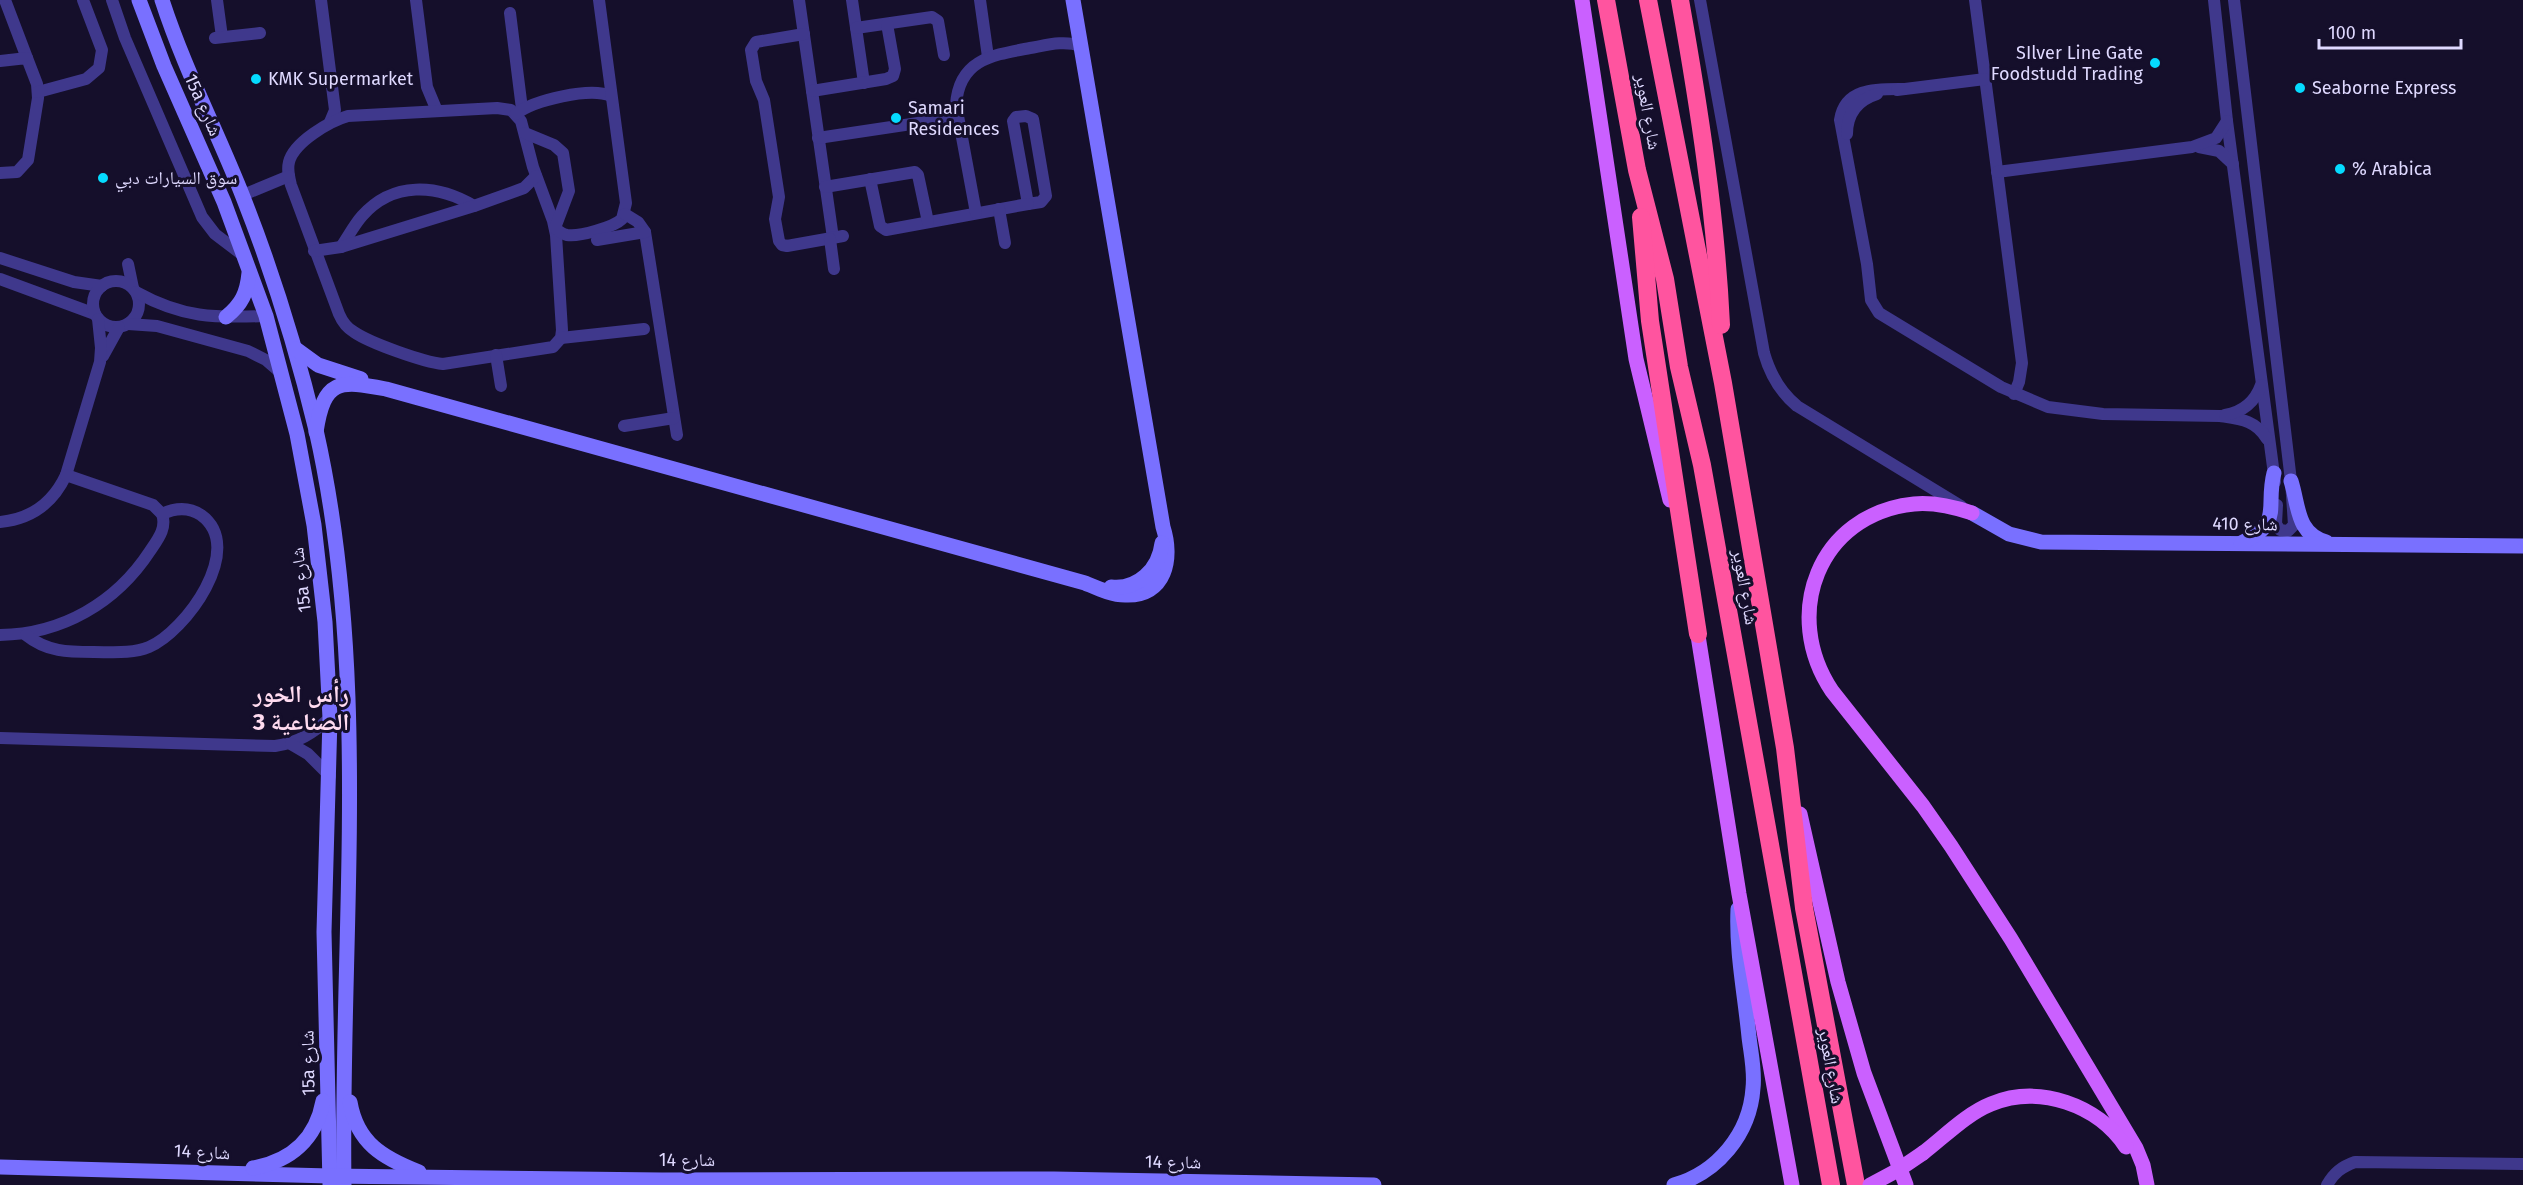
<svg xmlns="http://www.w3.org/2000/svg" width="2523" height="1185" viewBox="0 0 2523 1185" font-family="'Fira Sans','Noto Naskh Arabic',sans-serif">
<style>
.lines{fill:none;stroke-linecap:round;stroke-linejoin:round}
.street{stroke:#3f388c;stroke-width:12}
.secondary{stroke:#7970ff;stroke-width:15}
.primary{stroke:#ca60ff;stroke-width:15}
.highway{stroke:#ff549f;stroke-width:18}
.primary-bridge{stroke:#ca60ff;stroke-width:15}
.poi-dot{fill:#05dbff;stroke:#150f2b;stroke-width:2}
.labels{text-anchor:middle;stroke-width:6;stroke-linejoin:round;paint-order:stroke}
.poi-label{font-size:18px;fill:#dfd9ff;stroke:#150f2b;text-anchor:start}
.street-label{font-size:18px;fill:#dfd9ff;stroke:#150f2b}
.district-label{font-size:24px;font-weight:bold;fill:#ffdbf0;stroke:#150f2b}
</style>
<rect width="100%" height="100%" fill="#150f2b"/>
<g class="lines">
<g class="street">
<path d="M5 0 27 58"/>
<path d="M112 0 125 38 202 217 215 234 244 256"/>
<path d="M217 0 222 37"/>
<path d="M321 0 335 110 330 122"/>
<path d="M416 0 427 87 437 111"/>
<path d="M799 0 833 238"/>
<path d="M852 0 864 83"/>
<path d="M980 0 988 57"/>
<path d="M1700 0 1764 353C1770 374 1780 392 1797 406L1961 506"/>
<path d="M1975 0 2022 363 2019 382 2014 394"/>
<path d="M2214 0 2227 121 2275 482"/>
<path d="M2234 0 2291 481 2294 525 2288 531 2280 530 2276 524 2277 505"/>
<path d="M510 13 522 109"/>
<path d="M856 28 932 17 938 21 944 55"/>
<path d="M804 34 756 42 751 50 756 81 764 100 779 197 775 219 779 241 782 245 787 246 843 236"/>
<path d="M215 38 260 33"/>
<path d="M0 61 27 58 37 84 38 98 28 160 17 172 0 173"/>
<path d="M1904 89C1878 89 1845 87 1840 120L1867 264 1871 300 1879 313 2001 387 2048 407 2103 414 2220 416C2240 419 2256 420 2267 439"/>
<path d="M1897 90 1985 79"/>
<path d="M812 91 886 79 893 76 895 69 887 24"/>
<path d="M38 92 86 79 99 68 102 50 83 0"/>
<path d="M497 108 511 110 521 121 533 167 553 221 556 235 562 330 561 338 553 347 443 364C423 362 370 343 354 332 347 328 342 321 339 314L291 185C289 177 287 170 289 162 294 142 330 121 348 116Z"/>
<path d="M516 114C534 100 590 87 611 96"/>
<path d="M1026 116 1033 119 1046 196 1041 202 1028 204 1013 121 1016 117Z"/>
<path d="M525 133 554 145 563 153 569 191 555 228C559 231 562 234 567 235 579 237 614 227 622 219L626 203 599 0"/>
<path d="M1847 134C1847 113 1858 100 1877 94"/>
<path d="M818 138 958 117"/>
<path d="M2199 147 2219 151 2233 164"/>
<path d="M1997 172 2192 147 2216 138 2227 121"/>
<path d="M870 179 880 226 886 230 1028 204"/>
<path d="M825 187 915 172 918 175 928 222"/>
<path d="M243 195 289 176"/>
<path d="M999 209 1005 243"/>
<path d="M976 213 956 105C959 59 993 55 1030 48 1047 45 1064 40 1081 46"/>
<path d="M625 214 638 222 645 232 677 435"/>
<path d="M830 239 834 269"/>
<path d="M597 240 645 232"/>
<path d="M341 247C348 237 354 225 362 216 393 181 437 184 474 206"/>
<path d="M314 251 341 247 474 206 524 188 536 176"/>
<path d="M0 258 74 282 102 286"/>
<path d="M128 264 133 288"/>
<path d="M0 279 95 314"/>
<circle cx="116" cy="304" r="23"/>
<path d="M136 292C183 318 214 318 266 316"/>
<path d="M128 324 157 326 248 351 266 360 281 373"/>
<path d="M561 338 644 329"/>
<path d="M496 355 501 386"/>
<path d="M103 356 119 327"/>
<path d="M2225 415C2242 412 2255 402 2261 385"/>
<path d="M624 426 674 418"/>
<path d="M0 522C31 519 53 503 66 475L100 362 101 348 98 319"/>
<path d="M0 635C62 634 116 603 150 551 158 539 167 528 162 514L153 505 66 475"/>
<path d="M26 635C47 652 68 652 94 652 112 652 132 654 149 647 185 632 247 548 201 515 189 507 175 508 162 514"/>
<path d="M0 738 275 746C298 743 313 733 330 718"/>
<path d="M291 744 308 754 330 776"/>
<path d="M2327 1185C2334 1173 2341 1167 2355 1162L2523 1164"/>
</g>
<g class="secondary">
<path d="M139 0 164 66 224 202 266 316 297 434 314 525 325 622 330 718 324 932 330 1184"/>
<path d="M162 0C184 68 217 131 243 197 273 273 297 351 316 430 372 678 340 934 344 1185"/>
<path d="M226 317C242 304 247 293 249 273"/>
<path d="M296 349 318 365 361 379"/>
<path d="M316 432C324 379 339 380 386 389L1085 583C1097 588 1111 595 1125 595 1166 597 1173 558 1163 527L1073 0"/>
<path d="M2291 481C2299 506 2296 533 2326 542"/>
<path d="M1972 513 2009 534 2041 542 2523 546"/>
<path d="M2241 543C2284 523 2265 508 2274 473"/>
<path d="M1111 587C1138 590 1159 569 1162 543"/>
<path d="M350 1102C357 1143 383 1158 419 1172"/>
<path d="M0 1167 330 1176 662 1180 1054 1179 1374 1185"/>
<path d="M253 1168C291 1161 316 1139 323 1101"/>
<path d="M1674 1185C1717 1173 1750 1134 1753 1088 1755 1071 1751 1054 1749 1037 1745 995 1736 952 1738 909"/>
</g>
<g class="primary">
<path d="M1582 0 1636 359 1670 500"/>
<path d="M1972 513C1954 507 1934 502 1914 504 1818 514 1781 615 1832 691L1923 806 1951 846 2011 939 2136 1148 2143 1165 2147 1185"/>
<path d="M1696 623 1739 894 1792 1185"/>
<path d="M1800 814 1838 982 1864 1073 1906 1185"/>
<path d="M1923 1153C1944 1137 1966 1114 1991 1104 2039 1084 2098 1105 2126 1147"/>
</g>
<g class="highway">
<path d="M1606 0 1637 170 1665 279 1679 367 1702 465 1831 1185"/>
<path d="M1648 0 1723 383 1785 748 1804 908 1856 1185"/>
<path d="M1680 0C1699 107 1716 216 1721 325"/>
<path d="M1641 217 1650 321 1698 634"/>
</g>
<path class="primary-bridge" d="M1870 1185 1898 1170 1923 1153"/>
</g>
<g class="poi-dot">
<circle cx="2155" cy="63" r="6"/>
<circle cx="256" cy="79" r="6"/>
<circle cx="2300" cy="88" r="6"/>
<circle cx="896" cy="118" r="6"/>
<circle cx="2340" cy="169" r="6"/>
<circle cx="103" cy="178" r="6"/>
</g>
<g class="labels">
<g class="poi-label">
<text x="2143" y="59" text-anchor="end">SIlver Line Gate<tspan x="2143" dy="21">Foodstudd Trading</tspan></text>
<text x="268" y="85">KMK Supermarket</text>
<text x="2312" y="94">Seaborne Express</text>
<text x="908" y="114">Samari<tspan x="908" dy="21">Residences</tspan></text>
<text x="2352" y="175">% Arabica</text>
<text x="115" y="184">سوق السيارات دبي</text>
</g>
<g class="street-label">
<text transform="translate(203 105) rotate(66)" y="6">15a شارع</text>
<text transform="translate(1648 112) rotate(80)" y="6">شارع العوير</text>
<text transform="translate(2245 524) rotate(1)" y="6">شارع 410</text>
<text transform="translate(301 580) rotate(-97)" y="6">15a شارع</text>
<text transform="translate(1745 587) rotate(80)" y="6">شارع العوير</text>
<text transform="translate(308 1063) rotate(-91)" y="6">15a شارع</text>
<text transform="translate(1831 1066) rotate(80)" y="6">شارع العوير</text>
<text transform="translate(202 1152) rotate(3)" y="6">شارع 14</text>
<text x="687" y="1166">شارع 14</text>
<text transform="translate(1173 1162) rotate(1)" y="6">شارع 14</text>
</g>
<g class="district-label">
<text x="301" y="702">رأس الخور<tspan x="301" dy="28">الصناعية 3</tspan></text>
</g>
</g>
<path d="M2319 39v9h142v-9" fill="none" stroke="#dfd9ff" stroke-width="3"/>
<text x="2328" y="39" font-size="18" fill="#dfd9ff" stroke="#150f2b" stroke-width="4.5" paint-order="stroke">100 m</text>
</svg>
